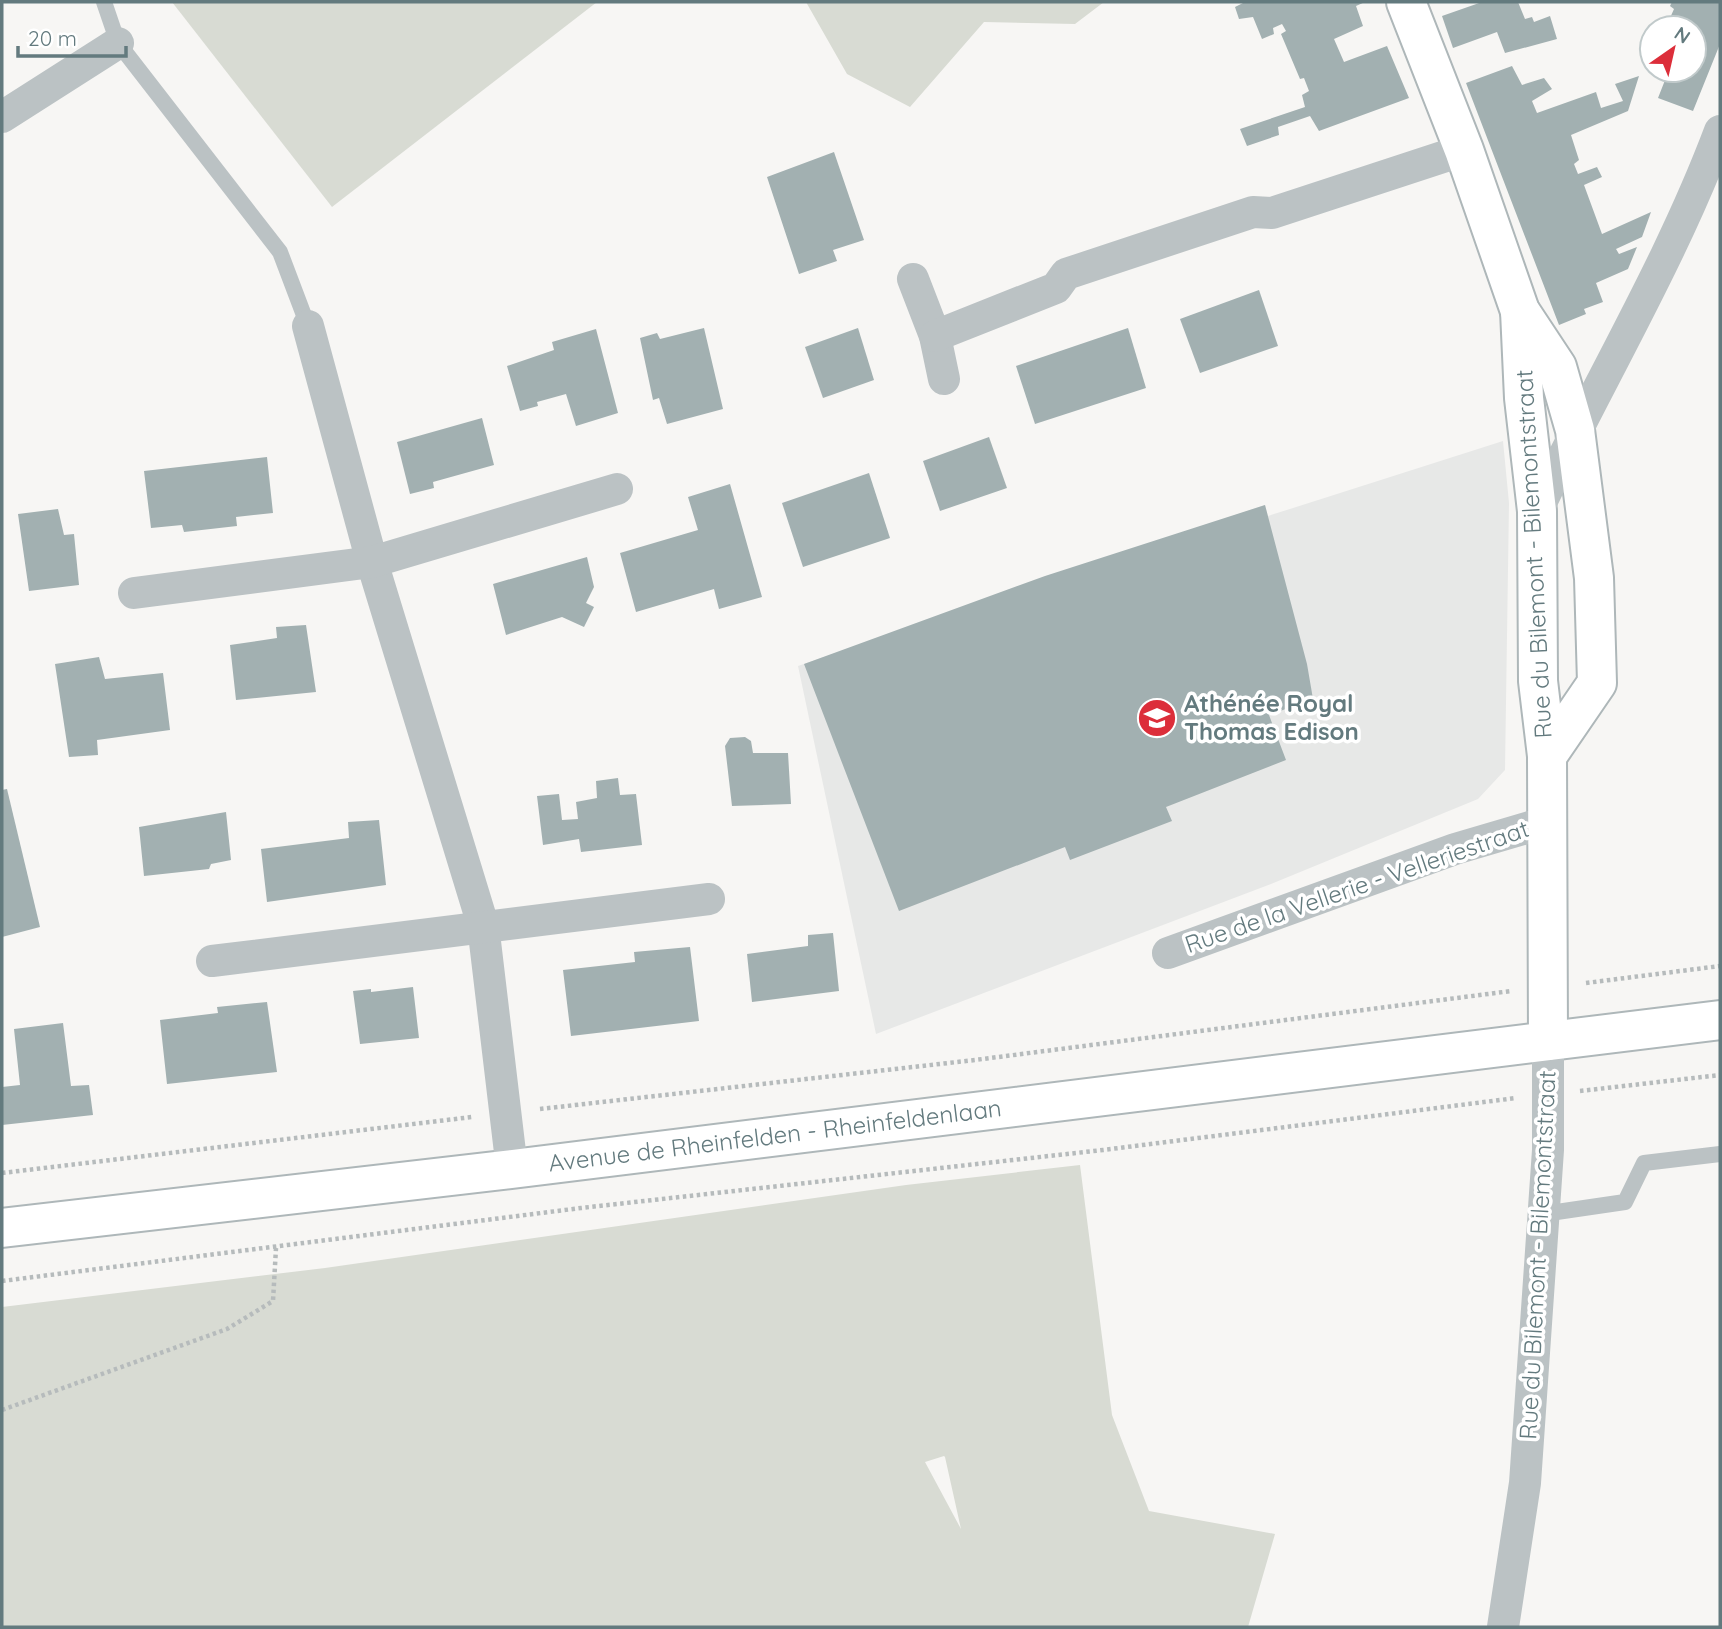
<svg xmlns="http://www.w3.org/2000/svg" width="1722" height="1629" viewBox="0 0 1722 1629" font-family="Quicksand,sans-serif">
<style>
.built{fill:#e7e8e7}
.green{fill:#d8dbd3;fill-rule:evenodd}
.building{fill:#a2b0b1}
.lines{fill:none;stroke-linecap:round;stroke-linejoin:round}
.secondary-casing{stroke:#aeb7b9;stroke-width:42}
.path{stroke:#b6bbbc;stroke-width:4.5;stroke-dasharray:3.5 3.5;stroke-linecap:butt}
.lane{stroke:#bbc2c4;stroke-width:16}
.street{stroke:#bbc2c4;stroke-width:32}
.secondary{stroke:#fff;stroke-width:38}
.labels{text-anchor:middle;stroke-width:7;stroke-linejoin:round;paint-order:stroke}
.street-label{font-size:24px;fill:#637a7e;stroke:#fff}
.poi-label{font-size:24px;font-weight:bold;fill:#637a7e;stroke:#fff;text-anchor:start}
</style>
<rect width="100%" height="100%" fill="#f7f6f4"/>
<path class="built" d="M1503 441 1509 503 1505 770 1478 799 1271 884 876 1034 798 666 1265 505 1268 516Z"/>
<g class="green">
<path d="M172 2H597L332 207Z"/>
<path d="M806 2H1104L1075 24 984 22 910 107 847 74Z"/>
<path d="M1080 1165 1112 1415 1149 1511 1275 1534 1248 1627H2V1307L325 1268 906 1185ZM944 1456 945 1457 961 1529 925 1462Z"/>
</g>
<g class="building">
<path d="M1245 2H1365L1356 6 1363 26 1334 39 1344 62 1387 46 1409 98 1319 131 1310 116 1278 127 1279 135 1247 146 1240 129 1305 107 1302 95 1309 91 1304 78 1300 79 1281 34 1286 31 1282 24 1273 28 1274 34 1262 39 1253 17 1239 19 1235 7Z"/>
<path d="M1482 2H1518L1525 19 1532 17 1534 22 1550 16 1557 39 1505 53 1497 32 1453 48 1442 16Z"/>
<path d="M1672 2H1720V44L1693 111 1658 98 1669 70H1694V28L1666 27 1674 9 1670 6Z"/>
<path d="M1512 66 1522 85 1544 78 1552 89 1532 101 1537 113 1596 92 1601 108 1623 101 1615 84 1639 76 1628 111 1571 135 1579 160 1574 164 1578 174 1597 167 1602 177 1584 185 1602 234 1651 212 1642 237 1616 249 1619 254 1637 247 1628 269 1596 283 1603 302 1584 309 1586 314 1559 325 1466 83Z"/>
<path d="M834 152 864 240 833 250 837 261 799 274 767 177Z"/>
<path d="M1259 290 1278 346 1200 373 1180 319Z"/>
<path d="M704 328 723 409 667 424 659 398 653 400 640 338 657 333 660 339Z"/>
<path d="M858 328 874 380 823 398 805 347Z"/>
<path d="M1128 328 1146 388 1035 424 1016 366Z"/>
<path d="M596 329 618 413 576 426 566 394 537 402 538 406 520 411 507 366 554 350 552 342Z"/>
<path d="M482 418 494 465 433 482 434 488 410 494 397 442Z"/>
<path d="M989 437 1007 488 940 511 923 461Z"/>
<path d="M267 457 273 513 236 517 237 526 184 532 182 525 151 528 144 471Z"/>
<path d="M869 473 890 538 803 567 782 503Z"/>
<path d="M730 484 762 597 719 609 714 589 636 612 620 553 698 530 688 497Z"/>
<path d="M1265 505 1307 664 1313 699 1269 715 1286 760 1166 807 1172 821 1070 860 1065 847 899 911 804 664 1045 576Z"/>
<path d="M58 509 64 535 74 534 79 585 29 591 18 514Z"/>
<path d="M587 557 594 587 586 603 594 607 584 627 562 617 506 635 493 584Z"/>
<path d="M306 625 316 692 236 700 230 645 277 638 276 627Z"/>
<path d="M99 657 105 679 163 673 170 730 97 740 98 755 69 757 55 664Z"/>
<path d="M745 737 751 741 753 753H788L791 804 732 806 725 746 730 738Z"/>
<path d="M618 778 620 795 636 794 642 845 581 852 579 839 543 845 537 796 559 794 562 820 578 819 576 802 597 798 596 781Z"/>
<path d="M7 789 40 927 2 937V790Z"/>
<path d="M226 812 231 860 211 864 209 869 144 876 139 827Z"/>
<path d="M379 820 386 885 267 902 261 849 349 838 348 822Z"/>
<path d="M833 933 839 991 752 1002 747 954 808 946V935Z"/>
<path d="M690 947 699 1021 571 1036 563 970 635 962 634 952Z"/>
<path d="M413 987 419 1038 360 1044 353 991 371 989V992Z"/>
<path d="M267 1002 277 1072 167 1084 160 1020 218 1013 217 1007Z"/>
<path d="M63 1023 71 1086 89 1085 93 1115 2 1125V1087L20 1085 14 1029Z"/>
</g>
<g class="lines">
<g class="secondary-casing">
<g id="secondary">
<path d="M1406 2 1464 150 1520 311 1557 367 1575 430 1594 578 1597 683 1547 756"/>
<path d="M1520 311 1524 398 1537 511 1538 681 1547 756 1548 1041"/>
<path d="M2 1228 512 1169 1720 1020"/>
</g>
</g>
<g class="path">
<path d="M1586 983 1720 966"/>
<path d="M1580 1091 1720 1075"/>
<path d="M540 1109 975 1060 1511 991"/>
<path d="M2 1173 472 1117"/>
<path d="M2 1281 581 1208 1103 1150 1516 1098"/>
<path d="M2 1410 227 1329 273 1301 276 1248"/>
</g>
<g class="lane">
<path d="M104 2 118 43 280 252 308 326"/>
<path d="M1543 1214 1625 1202 1644 1163 1720 1154"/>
</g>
<g class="street">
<path d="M2 117 118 43"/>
<path d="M913 279 935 336 944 379"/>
<path d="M308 326 372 562 483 925 512 1169"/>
<path d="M935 336 1056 288 1066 274 1253 212 1272 213 1464 150"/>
<path d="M1537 511C1597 384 1670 264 1720 131"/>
<path d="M134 593 372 562 617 489"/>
<path d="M1168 953 1455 849 1547 822"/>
<path d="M212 961 709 899"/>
<path d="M1503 1627 1525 1483 1548 1150V1041"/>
</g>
<use href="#secondary" class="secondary"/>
</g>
<defs>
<g id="school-disc" transform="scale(2.0125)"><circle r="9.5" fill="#dc2e3a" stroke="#fff"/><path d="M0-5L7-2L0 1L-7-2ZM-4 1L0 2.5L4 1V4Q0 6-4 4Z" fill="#fff"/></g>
</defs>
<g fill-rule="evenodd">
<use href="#school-disc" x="1157" y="718"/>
</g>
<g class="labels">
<g class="street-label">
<text transform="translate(1534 554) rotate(-93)" y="8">Rue du Bilemont - Bilemontstraat</text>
<text transform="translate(1357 887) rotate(-19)" y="8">Rue de la Vellerie - Velleriestraat</text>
<text transform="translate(775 1136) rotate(-7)" y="8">Avenue de Rheinfelden - Rheinfeldenlaan</text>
<text transform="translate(1538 1255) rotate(-87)" y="8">Rue du Bilemont - Bilemontstraat</text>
</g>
<g class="poi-label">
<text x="1184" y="712">Athénée Royal<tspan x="1184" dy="28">Thomas Edison</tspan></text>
</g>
</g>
<rect width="1722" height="1629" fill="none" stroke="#637a7e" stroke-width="7"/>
<g transform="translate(1673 49) rotate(34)"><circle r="33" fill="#ffffff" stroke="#c1cacb" stroke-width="2"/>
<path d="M0-5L12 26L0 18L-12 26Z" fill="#dc2e3a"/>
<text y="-10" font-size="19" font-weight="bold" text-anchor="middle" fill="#637a7e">N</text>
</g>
<path d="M18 46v10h108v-10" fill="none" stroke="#637a7e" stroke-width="3.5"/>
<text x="28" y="46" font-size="21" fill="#637a7e" stroke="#ffffff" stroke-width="5" paint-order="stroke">20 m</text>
</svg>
